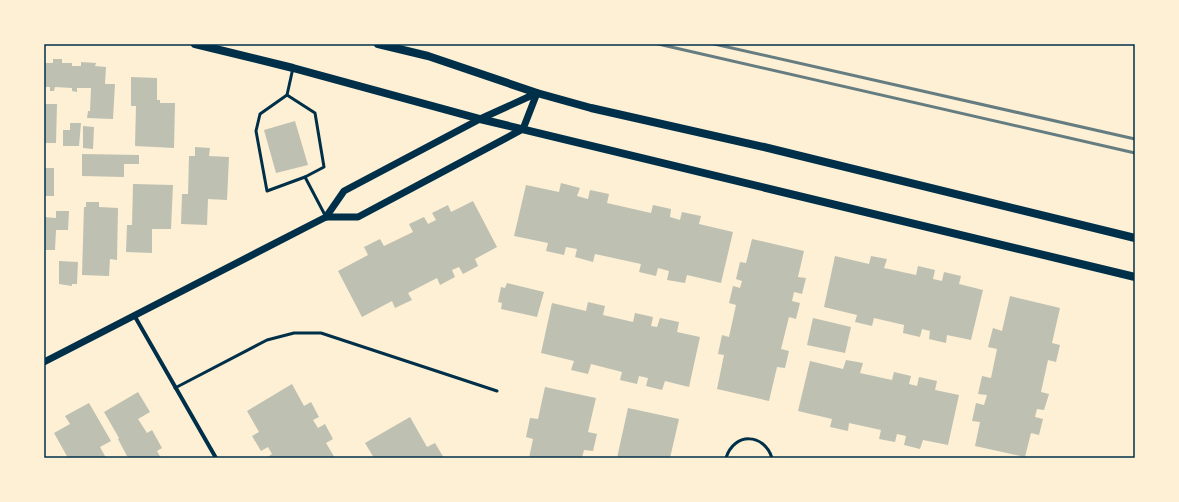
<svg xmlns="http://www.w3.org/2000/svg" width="1179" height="502" viewBox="0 0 1179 502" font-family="'Sofia Sans Condensed',sans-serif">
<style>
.building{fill:#bec0b2}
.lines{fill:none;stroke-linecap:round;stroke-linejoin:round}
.service{stroke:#003049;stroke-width:3}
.minor{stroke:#003049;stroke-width:4}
.tertiary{stroke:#003049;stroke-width:7}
.secondary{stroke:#003049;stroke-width:8}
.rail{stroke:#657d81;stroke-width:3}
.neatline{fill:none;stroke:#003049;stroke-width:1.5}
</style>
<rect width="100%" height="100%" fill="#fdf0d5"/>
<g class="building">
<path d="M53 59H62V63H72V66H81V62L96 63 95 66 106 67 105 84H115L113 119 87 118 88 111H90L91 88H77V92L72 91V88L55 87 54 91H50V87H44V63H53Z"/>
<path d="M131 77 157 78V100H160V103H175L174 148 135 146 136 106H131Z"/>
<path d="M44 104H57L56 143H44Z"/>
<path d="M295 121 308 165 276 173 264 130Z"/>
<path d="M70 123H81L79 146H63V130H70Z"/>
<path d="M83 126 94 127 93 149 83 148Z"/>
<path d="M195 147 210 148 209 156 229 157 227 200 208 199 207 225 181 224 182 194H188L189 156H195Z"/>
<path d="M82 154 139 155V164H124V177L82 176Z"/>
<rect x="44" y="168" width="10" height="28"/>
<path d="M561 183 580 188 577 196 588 199 590 190 609 194 607 203 651 213 653 205 671 209 670 217 680 220 682 212 701 216 699 224 733 232 721 283 687 275 685 283 667 280 669 271 658 268 656 276 639 272 641 264 595 254 593 262 575 257 577 249 566 247 564 255 546 251 548 243 514 236 526 185 559 192Z"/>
<path d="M133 184 173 185 171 229H152V253L126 252 127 225H132Z"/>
<path d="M473 201 497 247 475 259 478 266 463 274 459 267 452 270 455 277 440 285 437 278 408 293 412 300 395 308 392 301 362 317 338 271 368 255 364 247 380 239 384 246 413 232 409 224 424 217 428 224 436 220 432 213 448 205 451 212Z"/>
<path d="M86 202H99V207L118 208 117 260 110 259 109 276 82 275 84 207H86Z"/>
<path d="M56 211H69L68 230H56L55 250H44V217L56 218Z"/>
<path d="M752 239 804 251 798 277 806 278 802 294 794 292 792 301 800 303 796 319 789 317 781 349 789 351 785 368 777 367 769 401 717 389 724 355 718 354 722 335 729 337 736 305 729 303 733 286 740 288 742 281 736 279 740 262 746 263Z"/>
<path d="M835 256 869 264 871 256 887 259 884 268 916 275 918 266 935 270 933 279 942 281 944 272 961 276 959 284 983 290 971 340 947 335 946 343 929 339 930 331 922 329 920 337 903 333 904 325 874 318 872 326 855 322 857 315 824 307Z"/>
<path d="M59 261 78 262 77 284H72V286L59 284Z"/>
<path d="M507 283 544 292 537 317 501 309 502 303 498 302 501 287 505 288Z"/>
<path d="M1010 296 1060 308 1052 343 1060 345 1056 362 1048 360 1041 392 1049 394 1044 410 1037 409 1035 417 1043 419 1039 435 1031 433 1025 457 975 446 980 422 972 421 976 403 984 405 987 395 978 394 982 376 991 378 997 349 988 347 993 328 1002 331Z"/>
<path d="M588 302 605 306 603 315 633 322 635 313 653 317 651 326 657 327 660 318 679 322 677 332 700 337 689 387 665 381 662 390 646 386 648 378 639 376 637 384 620 380 622 372 591 364 588 374 571 370 574 361 541 353 552 303 586 311Z"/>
<path d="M813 318 851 327 845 353 807 345Z"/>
<path d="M846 360 863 363 860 373 892 380 894 372 911 376 909 384 917 386 919 377 937 381 935 390 959 395 948 445 923 440 920 449 904 445 906 436 897 434 895 442 879 439 881 430 849 423 848 431 830 427 832 419 798 411 810 361 843 369Z"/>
<path d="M292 384 304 406 311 402 319 417 313 420 318 428 325 424 333 439 326 443 335 458H266L272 454 268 447 261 451 252 436 259 432 247 411Z"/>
<path d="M545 387 596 398 588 432 597 434 593 451 584 450 582 458H529L533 439 526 437 530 418 538 419Z"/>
<path d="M138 392 150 412 138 419 147 433 152 430 162 448 157 451 161 458H128L118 439 119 438 104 412Z"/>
<path d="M89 403 111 441 100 447 106 458H68L54 433 70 424 65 416Z"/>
<path d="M628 408 679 419 670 458H617Z"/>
<path d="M410 417 427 447 435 443 444 458H374L365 443Z"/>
</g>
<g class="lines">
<g class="service">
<path d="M293 68 287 95 260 114 256 131 267 191 305 177"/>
<path d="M287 95 315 113 324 167 305 177 326 217"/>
<path d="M175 388 267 340 294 333H321L497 391"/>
<path d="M726 458C734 432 764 433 772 458"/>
</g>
<path class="minor" d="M134 315 216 458"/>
<g class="tertiary">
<path d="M326 217 344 191 480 119 537 93"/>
<path d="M44 362 326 217H358L523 129 537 93"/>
</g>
<g class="secondary">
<path d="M195 44 293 68 480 119 1135 277"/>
<path d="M378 44 428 56 537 93 591 108 764 147 1135 238"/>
</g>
<g class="rail">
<path d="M658 44 1135 153"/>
<path d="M714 44 1135 139"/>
</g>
</g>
<rect width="1179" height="502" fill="none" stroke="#fdf0d5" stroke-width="90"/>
<rect x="45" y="45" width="1089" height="412" class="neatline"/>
</svg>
